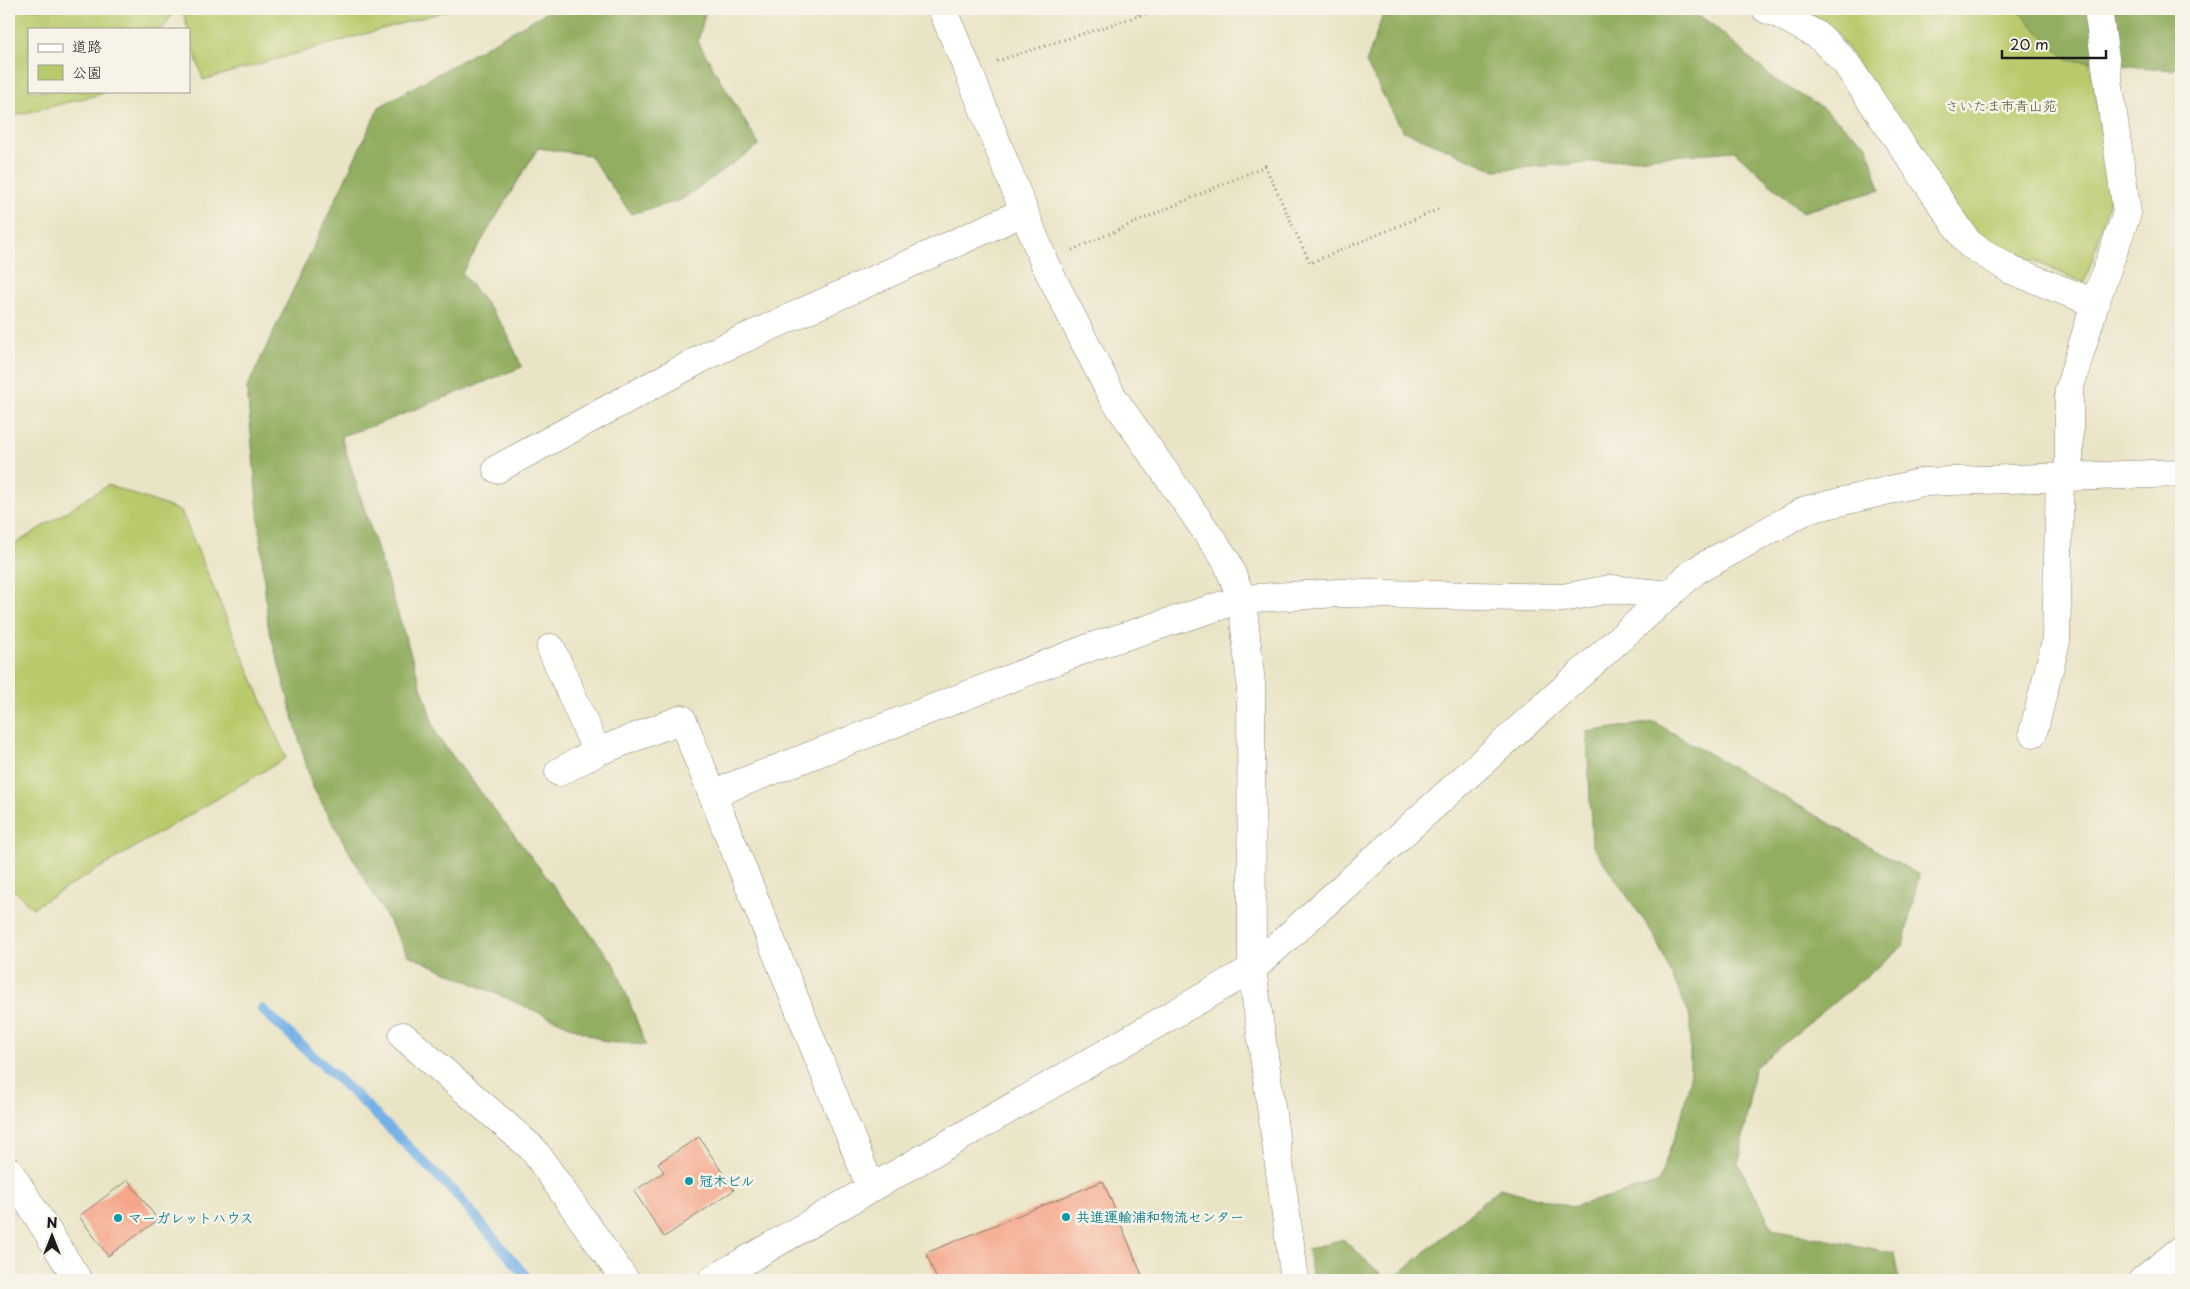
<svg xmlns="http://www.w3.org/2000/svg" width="2190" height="1289" viewBox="0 0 2190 1289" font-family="'Playpen Sans','Klee One',sans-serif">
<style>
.green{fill:#b9ca6c;stroke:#6a7344}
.forest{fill:#92ae60;stroke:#57653e}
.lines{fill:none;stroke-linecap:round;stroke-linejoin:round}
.stream{stroke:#74b1e6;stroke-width:10}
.building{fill:#f5a588}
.minor-casing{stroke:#838071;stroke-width:29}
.tertiary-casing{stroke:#838071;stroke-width:29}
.secondary-casing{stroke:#838071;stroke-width:29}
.path{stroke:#838071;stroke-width:3;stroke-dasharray:1 4;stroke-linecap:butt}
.minor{stroke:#fff;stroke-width:28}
.tertiary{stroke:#fff;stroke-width:28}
.secondary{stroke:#fff;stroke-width:28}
.culture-dot{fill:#0f9aa8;stroke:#f7f3e8;stroke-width:2}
.labels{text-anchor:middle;stroke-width:5;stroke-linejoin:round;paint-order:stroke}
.park-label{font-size:14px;fill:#535938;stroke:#f7f3e8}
.culture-label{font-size:14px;font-weight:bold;fill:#0d838f;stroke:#f7f3e8;text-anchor:start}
</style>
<rect width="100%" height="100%" fill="#f7f3e8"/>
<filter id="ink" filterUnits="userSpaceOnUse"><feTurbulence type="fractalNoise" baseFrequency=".02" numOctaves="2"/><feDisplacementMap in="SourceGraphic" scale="10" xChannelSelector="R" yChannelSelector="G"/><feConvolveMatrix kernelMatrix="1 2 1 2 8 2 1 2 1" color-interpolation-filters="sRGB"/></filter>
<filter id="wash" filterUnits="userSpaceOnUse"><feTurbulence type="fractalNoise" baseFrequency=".0096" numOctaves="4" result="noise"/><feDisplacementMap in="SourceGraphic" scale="20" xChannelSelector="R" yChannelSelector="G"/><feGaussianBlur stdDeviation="1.12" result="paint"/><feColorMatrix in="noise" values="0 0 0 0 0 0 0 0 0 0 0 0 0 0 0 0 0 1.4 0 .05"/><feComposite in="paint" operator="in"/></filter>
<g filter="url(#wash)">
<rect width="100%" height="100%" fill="#eae4c6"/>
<g class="green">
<path d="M9 9H175L163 29H29V91H105L101 94 9 117Z"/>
<path d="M182 9H453L203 80Z"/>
<path d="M1787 9H2073L2082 17 2112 192 2085 283 1974 236 1836 31Z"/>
<path d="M108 485 181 511 286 758 32 908 9 885V548Z"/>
</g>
<g class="forest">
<path d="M552 9H706L698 42 759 145 681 200 631 214 589 155 538 148 462 273 504 327 522 367 381 423 341 436 437 736 615 965 646 1045 606 1042 408 955 312 786 268 625 247 388 379 107Z"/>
<path d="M1385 9H1688L1713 25 1775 80 1821 107 1867 145 1880 190 1802 212 1734 151 1495 170 1402 130 1366 63Z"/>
<path d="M2016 9H2181V65L2172 70 2067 60Z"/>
<path d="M1654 722 1919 875 1903 946 1754 1068 1739 1164 1773 1229 1894 1253 1899 1280H1392L1500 1188 1571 1207 1658 1183 1681 1118 1690 1081V1016L1654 935 1592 845 1587 732Z"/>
<path d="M1343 1239 1387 1280H1313L1308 1249Z"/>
</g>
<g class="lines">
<path class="stream" d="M262 1009 364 1103 455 1193 529 1280"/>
</g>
<g id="blocks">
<g class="building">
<path d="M699 1137 734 1190 664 1237 634 1191 664 1172 658 1163Z"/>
<path d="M128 1180 158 1220 108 1256 79 1216Z"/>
<path d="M1103 1181 1144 1280H937L926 1253Z"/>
</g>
</g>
</g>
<g filter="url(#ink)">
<use href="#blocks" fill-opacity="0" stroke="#838071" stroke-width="1"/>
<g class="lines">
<g class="minor-casing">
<g id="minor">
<path d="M942 9 968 70 1044 262 1112 396 1226 560 1242 599 1251 684 1252 969 1295 1280"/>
<path d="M1766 9 1777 13 1819 36 1845 62 1969 244 2011 270 2095 303"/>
<path d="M497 469 710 354 1024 212"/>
<path d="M2069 476V390L2095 303 2127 213 2098 9"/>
<path d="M551 648 597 752"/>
<path d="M2033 733 2056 641 2060 477"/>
<path d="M559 772 597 752 682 719 871 1188"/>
<path d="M712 794 1091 647 1242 599 1338 593 1563 598 1610 589 1669 595"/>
<path d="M403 1036 533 1149 625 1280"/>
<path d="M2143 1280 2181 1250"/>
</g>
</g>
<g class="tertiary-casing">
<path id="tertiary" d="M712 1280 1252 969 1695 571 1806 510 1923 482 2181 473"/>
</g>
<g class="secondary-casing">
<path id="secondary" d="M9 1171 78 1280"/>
</g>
<g class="path">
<path d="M1137 9 1139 16"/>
<path d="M997 61 1161 9"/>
<path d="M1072 250 1265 166 1310 263 1439 209"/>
</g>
<use href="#minor" class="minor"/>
<use href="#tertiary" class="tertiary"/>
<use href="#secondary" class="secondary"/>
</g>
</g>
<g class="culture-dot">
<circle cx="689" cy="1181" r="5"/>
<circle cx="1066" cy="1217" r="5"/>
<circle cx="118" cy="1218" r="5"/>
</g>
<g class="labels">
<g class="park-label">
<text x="2001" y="111">さいたま市青山苑</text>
</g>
<g class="culture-label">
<text x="699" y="1186">冠木ビル</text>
<text x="1076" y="1222">共進運輸浦和物流センター</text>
<text x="128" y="1223">マーガレットハウス</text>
</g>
</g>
<rect width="2190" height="1289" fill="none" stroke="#f7f3e8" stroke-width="30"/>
<rect x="28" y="28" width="162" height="65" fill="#f7f3e8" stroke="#9f9d96"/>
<rect x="38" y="44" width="25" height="8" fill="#ffffff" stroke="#9f9d96"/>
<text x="72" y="52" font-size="15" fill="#1c1c1c">道路</text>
<rect x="38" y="65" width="25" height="15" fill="#b9ca6c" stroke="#9f9d96"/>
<text x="72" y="78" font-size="15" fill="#1c1c1c">公園</text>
<g transform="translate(52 1236)" stroke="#f7f3e8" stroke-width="4" paint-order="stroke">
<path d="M0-4L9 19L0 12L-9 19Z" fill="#1c1c1c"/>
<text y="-8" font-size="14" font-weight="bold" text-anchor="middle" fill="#1c1c1c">N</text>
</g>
<path d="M2002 50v8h104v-8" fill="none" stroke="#1c1c1c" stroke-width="2.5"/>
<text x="2010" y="50" font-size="15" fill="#1c1c1c" stroke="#f7f3e8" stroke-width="4" paint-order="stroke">20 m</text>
</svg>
